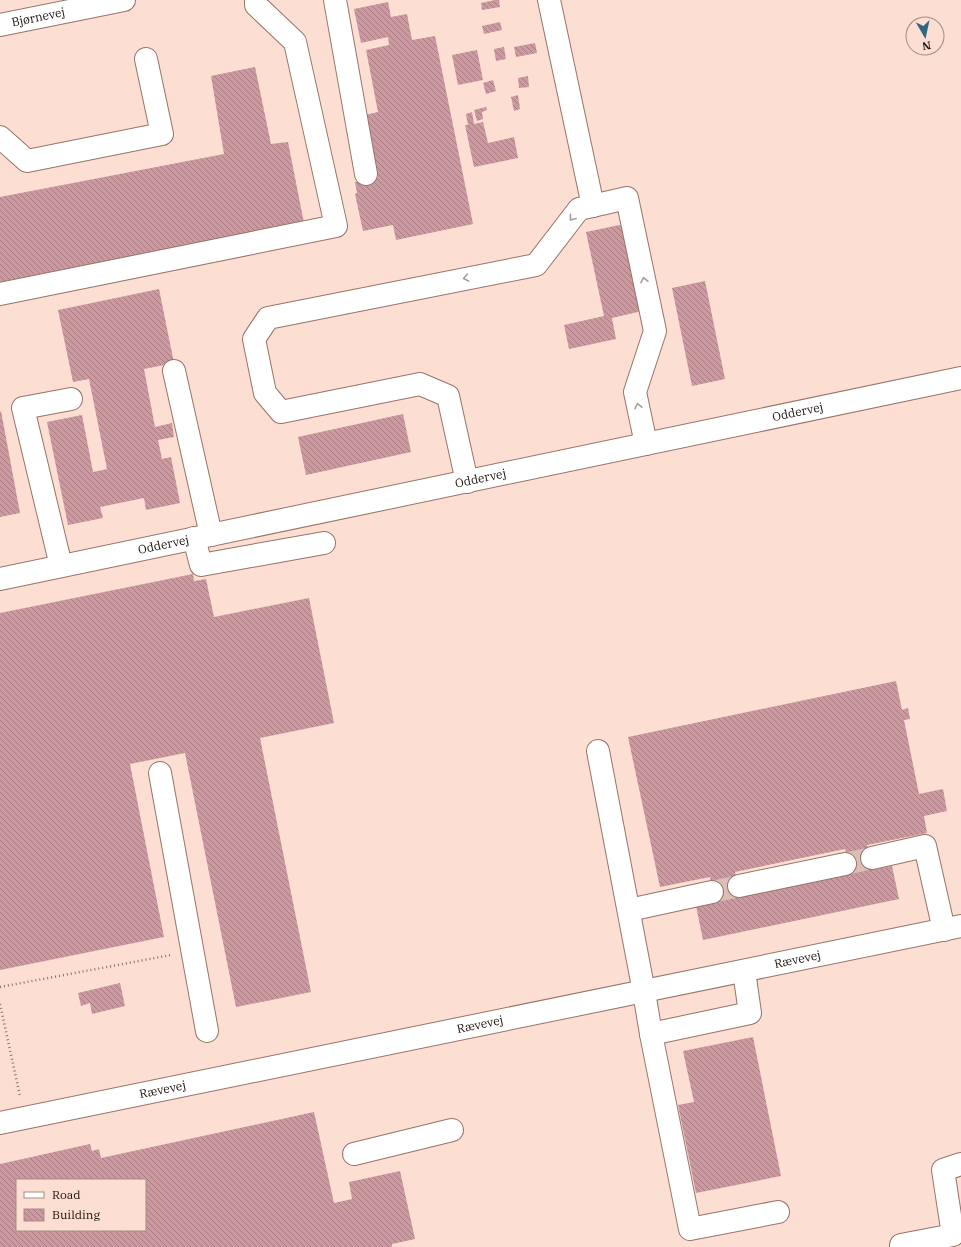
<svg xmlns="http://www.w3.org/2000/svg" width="961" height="1247" viewBox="0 0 961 1247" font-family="'IBM Plex Serif',serif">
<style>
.building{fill:url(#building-back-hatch);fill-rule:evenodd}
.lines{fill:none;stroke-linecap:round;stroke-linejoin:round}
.minor-tunnel{stroke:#dabfb4;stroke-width:22;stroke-dasharray:22 11;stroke-linecap:butt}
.minor-casing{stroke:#967567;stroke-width:24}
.path{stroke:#87736a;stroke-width:2.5;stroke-dasharray:1 3;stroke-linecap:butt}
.minor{stroke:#fff;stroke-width:22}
.oneway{stroke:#a49f9d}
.labels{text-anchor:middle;stroke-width:3;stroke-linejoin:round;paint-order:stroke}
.street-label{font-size:12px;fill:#1c100b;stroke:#fcded2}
</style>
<defs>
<pattern id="building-back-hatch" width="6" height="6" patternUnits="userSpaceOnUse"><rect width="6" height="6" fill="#cd99a1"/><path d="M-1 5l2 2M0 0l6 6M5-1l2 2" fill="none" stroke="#a67b81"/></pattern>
</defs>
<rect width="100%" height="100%" fill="#fcded2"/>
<g class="building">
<path d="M495 0H499L500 7 482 10 481 3Z"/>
<path d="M388 2 391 17 407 14 412 40 435 36 473 224 396 240 393 225 363 231 355 194 357 193 355 182 378 178 365 115 378 112 366 50 389 45 388 37 361 43 354 9Z"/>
<path d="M500 22 502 30 484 34 482 26Z"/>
<path d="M535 43 537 53 516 57 514 47Z"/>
<path d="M504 47 506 59 496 61 494 49Z"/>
<path d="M477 50 483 80 458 85 452 55Z"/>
<path d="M255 67 271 144 288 142 304 223 0 282V197L224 154 211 76Z"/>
<path d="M528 76 529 87 519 88 518 78Z"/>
<path d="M493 80 496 91 486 94 483 83Z"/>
<path d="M518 95 520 109 514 111 511 97Z"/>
<path d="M486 107 487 110 482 112 483 119 477 121 474 110Z"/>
<path d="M472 112 474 124 483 122 488 143 514 137 518 158 474 167 465 125H468L466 114Z"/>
<path d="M624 224 642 311 612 318 616 339 569 349 564 325 604 316 586 232Z"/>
<path d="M705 281 725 379 692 386 672 288Z"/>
<path d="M159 289 174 363 144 369 155 427 172 423 174 437 158 440 162 459 171 457 180 503 146 510 144 498 100 507 103 518 68 525 47 422 82 415 93 472 107 469 89 379 73 382 58 310Z"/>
<path d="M1 411 20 513 0 517V412Z"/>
<path d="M403 414 411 452 306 475 298 437Z"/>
<path d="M193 574 194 581 206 579 214 617 309 598 334 723 260 738 311 992 236 1007 185 753 130 764 164 937 0 970V613Z"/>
<path d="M896 681 902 710 908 708 910 719 904 720 919 794 943 789 947 811 924 816 927 833 867 845 872 870 892 866 899 899 703 940 696 906 715 902 710 877 660 887 628 737ZM845 849 850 874 740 897 735 872Z"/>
<path d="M120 983 125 1006 92 1014 90 1003 81 1006 78 993Z"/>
<path d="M753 1037 781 1176 696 1193 678 1105 694 1102 683 1051Z"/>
<path d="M314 1112 334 1203 352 1199 349 1182 400 1171 415 1239 392 1244V1247H0V1164L90 1144 92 1151 99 1149 101 1158ZM17 1180H145V1230H17Z"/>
</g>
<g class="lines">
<g class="minor-tunnel">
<path d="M845 864 872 858"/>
<path d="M712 892 739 886"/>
</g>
<g class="minor-casing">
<g id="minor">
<path d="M335 0 366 174"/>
<path d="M549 0 593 206"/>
<path id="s1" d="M0 25 124 0"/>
<path d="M0 137 27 161 162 134 146 59"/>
<path d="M0 294 336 226 295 42 256 5V0"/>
<path d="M174 371 211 535"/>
<path d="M467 482 448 396 420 384 281 412 265 393 254 339 268 318 536 265 579 209 627 198 655 331 635 392 646 444"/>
<path d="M194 538 201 565 324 543"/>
<path d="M61 566 23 408 71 399"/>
<path id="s2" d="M0 579 961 378"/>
<path d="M598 751 644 992 651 1034 750 1013 744 971"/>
<path d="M160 773 207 1031"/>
<path d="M872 858 925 846 944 930"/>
<path d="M739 886 845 864"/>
<path d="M629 910 712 892"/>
<path d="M651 1034 690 1229 778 1212"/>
<path id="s3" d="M0 1123 961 926"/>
<path d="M354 1154 452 1130"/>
<path d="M901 1247V1245L953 1235 943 1170 961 1164"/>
</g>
</g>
<g class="path">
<path d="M0 987 171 955"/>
<path d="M0 1004 20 1096"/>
</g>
<use href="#minor" class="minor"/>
</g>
<defs><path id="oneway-chevron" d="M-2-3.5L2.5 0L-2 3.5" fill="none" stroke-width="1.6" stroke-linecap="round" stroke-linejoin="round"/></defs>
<g class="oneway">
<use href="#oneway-chevron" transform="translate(572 218) rotate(128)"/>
<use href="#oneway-chevron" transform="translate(466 278) rotate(169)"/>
<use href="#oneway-chevron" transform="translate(644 280) rotate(-102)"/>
<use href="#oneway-chevron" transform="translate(638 406) rotate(-102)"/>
</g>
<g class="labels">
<g class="street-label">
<text dy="4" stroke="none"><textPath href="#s1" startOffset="39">Bjørnevej</textPath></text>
<text dy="4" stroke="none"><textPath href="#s2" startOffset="815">Oddervej</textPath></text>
<text dy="4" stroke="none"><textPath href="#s2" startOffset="491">Oddervej</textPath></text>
<text dy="4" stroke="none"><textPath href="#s2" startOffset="167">Oddervej</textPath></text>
<text dy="4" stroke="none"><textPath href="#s3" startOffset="814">Rævevej</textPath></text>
<text dy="4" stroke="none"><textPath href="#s3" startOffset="490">Rævevej</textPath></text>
<text dy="4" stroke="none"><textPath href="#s3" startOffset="166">Rævevej</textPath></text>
</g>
</g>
<rect x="16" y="1179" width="130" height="52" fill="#fcded2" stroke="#a28c82"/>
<rect x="24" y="1192" width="20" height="6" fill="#ffffff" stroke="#a28c82"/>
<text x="52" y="1199" font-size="12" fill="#1c100b">Road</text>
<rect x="24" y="1209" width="20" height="12" fill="url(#building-back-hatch)" stroke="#a28c82"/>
<text x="52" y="1219" font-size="12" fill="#1c100b">Building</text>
<g transform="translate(925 36) rotate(171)"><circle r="19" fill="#fcded2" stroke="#a28c82"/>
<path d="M0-3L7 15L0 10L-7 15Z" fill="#2e6780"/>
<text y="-6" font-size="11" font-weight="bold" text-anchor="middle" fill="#1c100b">N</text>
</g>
</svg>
